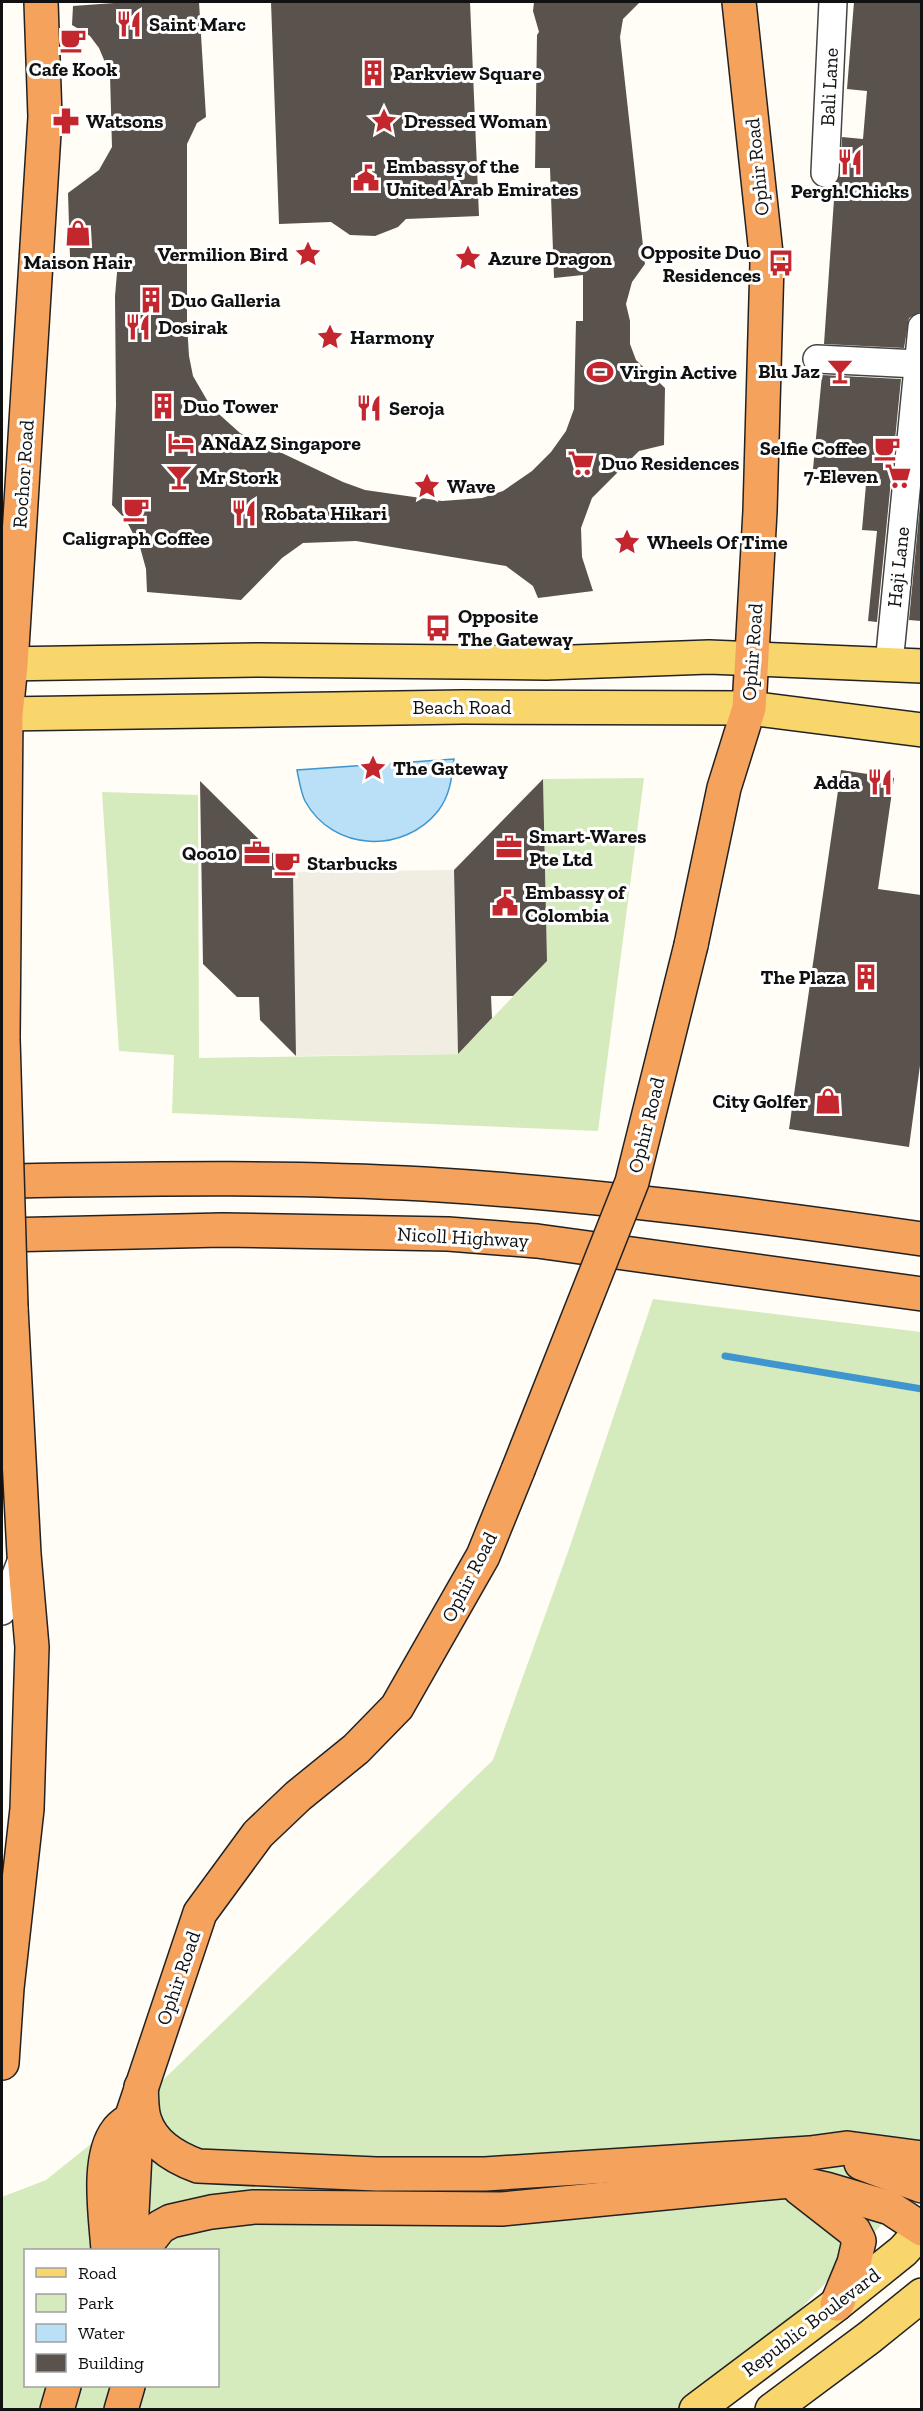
<svg xmlns="http://www.w3.org/2000/svg" width="923" height="2411" viewBox="0 0 923 2411" font-family="'Zilla Slab',serif">
<style>
.green{fill:#d5ebbd;fill-rule:evenodd}
.plaza{fill:#f1ede2}
.water{fill:#b9e0f7;stroke:#3f96cf;stroke-width:1.5}
.lines{fill:none;stroke-linecap:round;stroke-linejoin:round}
.stream{stroke:#3f96cf;stroke-width:7}
.building{fill:#5a524d}
.minor-casing{stroke:#444;stroke-width:30}
.major-casing{stroke:#222;stroke-width:36}
.highway-casing{stroke:#222;stroke-width:36}
.minor{stroke:#fff;stroke-width:27}
.major{stroke:#f9d66b;stroke-width:33}
.highway{stroke:#f5a25d;stroke-width:33}
.highway-bridge-casing{stroke:#222;stroke-width:36;stroke-linecap:butt}
.highway-bridge{stroke:#f5a25d;stroke-width:33}
.labels{text-anchor:middle;stroke-width:6;stroke-linejoin:round;paint-order:stroke}
.poi-label{font-size:20px;font-weight:bold;fill:#111;stroke:#fff;text-anchor:start}
.street-label{font-size:20px;fill:#111;stroke:#fff}
</style>
<rect width="100%" height="100%" fill="#fffdf5"/>
<g class="green">
<path d="M644 778 598 1131 172 1113 174 1055 119 1051 102 792 198 795 199 1058 458 1054 547 961 543 779Z"/>
<path d="M653 1299 921 1332V2184L704 2409 2 2410V2197L46 2180 127 2115 493 1760 569 1549ZM26 2250H218V2386H26Z"/>
</g>
<path class="plaza" d="M454 870 458 1054 296 1056 293 872Z"/>
<path class="water" d="M454 759C452 777 450 796 438 811 404 854 333 852 305 801 301 793 299 780 297 770Z"/>
<g class="lines">
<path class="stream" d="M725 1356 922 1389"/>
</g>
<g class="building">
<path d="M128 2H199L206 117 197 123 187 144V324L189 356 193 376 211 407 240 433 343 482 365 490 442 501 482 498 503 491 532 471 551 452 566 431 574 409 576 321H583V275L554 278 550 168H535L537 35 539 32 533 11 534 2H640L623 19 620 37 645 264 632 282 626 304 630 321V344L636 360 665 388 664 445 639 451 592 498 581 528 582 557 593 591 538 598 533 586 506 566 356 541 303 543 282 558 241 600 147 592 146 569 140 547 126 520 112 505 116 405 115 296 118 261 70 257 68 193 99 170 112 147 110 74 99 48 90 36 72 25 73 6Z"/>
<path d="M271 2H470L479 216 406 219 398 227 375 236 350 235 331 222 279 224Z"/>
<path d="M854 2H921V285L920 312 909 318 904 348 824 344 835 185 841 174 842 137 863 139 867 91 847 89Z"/>
<path d="M822 375 901 379 877 622 868 621 877 531 862 530 867 473 813 469Z"/>
<path d="M921 494V621L909 620Z"/>
<path d="M841 770 894 778 878 889 921 895V1058L909 1147 789 1129Z"/>
<path d="M543 779 547 961 513 996H491L492 1018 458 1054 454 870Z"/>
<path d="M200 781 293 873 296 1056 260 1020 259 997H237L203 964Z"/>
</g>
<g class="lines">
<g class="minor-casing">
<g id="minor">
<path d="M825 173 833 2"/>
<path d="M817 359 918 364"/>
<path d="M889 664 922 327"/>
<path d="M2 1611 24 1554"/>
</g>
</g>
<g class="major-casing">
<g id="major">
<path d="M2 664 260 660 546 663 709 657 922 666"/>
<path d="M2 714 463 707 749 708 922 730"/>
<path d="M696 2410 837 2304 903 2251 922 2230"/>
<path d="M772 2410 870 2337 922 2295"/>
</g>
</g>
<g class="highway-casing">
<g id="highway">
<path d="M691 945 724 788 749 708 760 511 767 263 739 2"/>
<path d="M3 1038 6 714 11 664 45 117 41 2"/>
<path d="M2 1181C142 1179 283 1176 424 1184 590 1194 756 1215 922 1239"/>
<path d="M2 1235 222 1230 448 1234 537 1241 922 1294"/>
<path d="M2 2063 7 1988 27 1809 32 1647 24 1554 11 1307"/>
<path d="M141 2087C142 2097 141 2111 145 2121 153 2145 176 2158 198 2166L376 2174H485L810 2153 847 2148 922 2158"/>
<path d="M131 2119 136 2134 132 2212 133 2250"/>
<path d="M861 2163 922 2186"/>
<path d="M799 2188 854 2231 859 2241 854 2263 837 2304"/>
<path d="M108 2250C106 2218 96 2158 117 2131 120 2126 127 2122 131 2119L200 1913 258 1834 298 1796 356 1749 397 1707 483 1556 518 1470"/>
<path d="M142 2250 160 2227 171 2221 211 2212 254 2207 502 2209 790 2181 826 2189 890 2208 922 2229"/>
<path d="M57 2410 64 2386"/>
<path d="M121 2410 128 2386"/>
</g>
</g>
<use href="#minor" class="minor"/>
<use href="#major" class="major"/>
<use href="#highway" class="highway"/>
<g class="highway-bridge-casing">
<g id="highway-bridge">
<path d="M3 1038 11 1307"/>
<path d="M518 1470 632 1182 691 945"/>
</g>
</g>
<use href="#highway-bridge" class="highway-bridge"/>
</g>
<defs>
<g id="restaurant-bare" transform="scale(2.07)"><path d="M-5-6h1v4h1v-4h1v4h1v-4h1v5L-1.5 .5V6h-2V.5L-5-1ZM5-6V6H3V1.5H1.5Q1.5-4 5-6Z" fill="#c4262e" stroke="#fff" stroke-width="2.5" paint-order="stroke"/></g>
<g id="cafe-bare" transform="scale(2.07)"><path d="M-5.5-4.5H6V0H3Q3 3.5 0 3.5H-2.5Q-5.5 3.5-5.5 0ZM3-3.2v2h1.7v-2ZM-6 4.5H4V6H-6Z" fill="#c4262e" stroke="#fff" stroke-width="2.5" paint-order="stroke"/></g>
<g id="building-bare" transform="scale(2.07)"><path d="M-4-6H4V6H1V3H-1V6H-4ZM-2.5-4.3h1.7v1.8h-1.7ZM.8-4.3h1.7v1.8H.8ZM-2.5-1h1.7V.8h-1.7ZM.8-1h1.7V.8H.8Z" fill="#c4262e" stroke="#fff" stroke-width="2.5" paint-order="stroke"/></g>
<g id="pharmacy-bare" transform="scale(2.07)"><path d="M-2-6h4v4h4v4h-4v4h-4v-4h-4v-4h4Z" fill="#c4262e" stroke="#fff" stroke-width="2.5" paint-order="stroke"/></g>
<g id="sight-bare" transform="scale(2.07)"><path d="M0-6L1.8-2.2L6-1.7L2.9 1.2L3.7 5.4L0 3.3L-3.7 5.4L-2.9 1.2L-6-1.7L-1.8-2.2Z" fill="#c4262e" stroke="#fff" stroke-width="2.5" paint-order="stroke"/></g>
<g id="civic-bare" transform="scale(2.07)"><path d="M-.6-6.5H3V-4.5H.6V-3L4-1V1h2V6H-6V1h2V-1L-.6-3ZM-1.2 2.5V6h2.4V2.5Z" fill="#c4262e" stroke="#fff" stroke-width="2.5" paint-order="stroke"/></g>
<g id="shop-bare" transform="scale(2.07)"><path d="M-5-2.5h2.3a2.7 3.5 0 0 1 5.4 0H5L5.5 6h-11ZM-1.5-2.5h3a1.5 2.3 0 0 0-3 0Z" fill="#c4262e" stroke="#fff" stroke-width="2.5" paint-order="stroke"/></g>
<g id="bus-bare" transform="scale(2.07)"><path d="M-5-6H5V4H4V6H2V4H-2V6H-4V4H-5ZM-3.5-4V0h7V-4ZM-3.5 1.2v1.5H-2V1.2ZM2 1.2v1.5H3.5V1.2Z" fill="#c4262e" stroke="#fff" stroke-width="2.5" paint-order="stroke"/></g>
<g id="bar-bare" transform="scale(2.07)"><path d="M-6-5H6L.8 .8V4.5H3.5V6h-7V4.5H-.8V.8Z" fill="#c4262e" stroke="#fff" stroke-width="2.5" paint-order="stroke"/></g>
<g id="stadium-bare" transform="scale(2.07)"><path d="M0-5a6.5 5 0 1 0 0 10a6.5 5 0 1 0 0-10ZM-3.5-1.8h7v3.6h-7Z" fill="#c4262e" stroke="#fff" stroke-width="2.5" paint-order="stroke"/></g>
<g id="hotel-bare" transform="scale(2.07)"><path d="M-6-4.5h1.5V1H6V5H4.5V3h-9V5H-6ZM-4 0a1.8 1.8 0 1 1 3.6 0ZM.5 0V-2.5h3Q6-2.5 6 0Z" fill="#c4262e" stroke="#fff" stroke-width="2.5" paint-order="stroke"/></g>
<g id="supermarket-bare" transform="scale(2.07)"><path d="M-6-5.5h2.5l.6 2H6L4.5 2H-2.5L-4.4-4H-6ZM-1.5 3.2a1.3 1.3 0 1 0 .1 0ZM3 3.2a1.3 1.3 0 1 0 .1 0Z" fill="#c4262e" stroke="#fff" stroke-width="2.5" paint-order="stroke"/></g>
<g id="office-bare" transform="scale(2.07)"><path d="M-6-3h4V-5.5h4V-3h4V5H-6ZM-1-4.5V-3h2v-1.5ZM-6 0V1H6V0Z" fill="#c4262e" stroke="#fff" stroke-width="2.5" paint-order="stroke"/></g>
</defs>
<g fill-rule="evenodd">
<use href="#restaurant-bare" x="129" y="24"/>
<use href="#cafe-bare" x="73" y="40"/>
<use href="#building-bare" x="373" y="73"/>
<use href="#pharmacy-bare" x="66" y="121"/>
<use href="#sight-bare" x="384" y="121"/>
<use href="#restaurant-bare" x="850" y="162"/>
<use href="#civic-bare" x="366" y="178"/>
<use href="#shop-bare" x="78" y="233"/>
<use href="#sight-bare" x="308" y="254"/>
<use href="#sight-bare" x="468" y="258"/>
<use href="#bus-bare" x="781" y="263"/>
<use href="#building-bare" x="151" y="300"/>
<use href="#restaurant-bare" x="138" y="327"/>
<use href="#sight-bare" x="330" y="337"/>
<use href="#bar-bare" x="840" y="371"/>
<use href="#stadium-bare" x="600" y="372"/>
<use href="#building-bare" x="163" y="406"/>
<use href="#restaurant-bare" x="369" y="408"/>
<use href="#hotel-bare" x="181" y="443"/>
<use href="#cafe-bare" x="887" y="448"/>
<use href="#supermarket-bare" x="581" y="463"/>
<use href="#supermarket-bare" x="898" y="476"/>
<use href="#bar-bare" x="179" y="477"/>
<use href="#sight-bare" x="427" y="486"/>
<use href="#cafe-bare" x="136" y="509"/>
<use href="#restaurant-bare" x="244" y="513"/>
<use href="#sight-bare" x="627" y="542"/>
<use href="#bus-bare" x="438" y="628"/>
<use href="#sight-bare" x="373" y="768"/>
<use href="#restaurant-bare" x="880" y="782"/>
<use href="#office-bare" x="509" y="847"/>
<use href="#office-bare" x="257" y="853"/>
<use href="#cafe-bare" x="287" y="863"/>
<use href="#civic-bare" x="505" y="903"/>
<use href="#building-bare" x="866" y="977"/>
<use href="#shop-bare" x="828" y="1101"/>
</g>
<g class="labels">
<g class="poi-label">
<text x="149" y="31">Saint Marc</text>
<text x="73" y="76" text-anchor="middle">Cafe Kook</text>
<text x="393" y="80">Parkview Square</text>
<text x="86" y="128">Watsons</text>
<text x="404" y="128">Dressed Woman</text>
<text x="386" y="173">Embassy of the<tspan x="386" dy="23">United Arab Emirates</tspan></text>
<text x="850" y="198" text-anchor="middle">Pergh!Chicks</text>
<text x="761" y="259" text-anchor="end">Opposite Duo<tspan x="761" dy="23">Residences</tspan></text>
<text x="288" y="261" text-anchor="end">Vermilion Bird</text>
<text x="488" y="265">Azure Dragon</text>
<text x="78" y="269" text-anchor="middle">Maison Hair</text>
<text x="171" y="307">Duo Galleria</text>
<text x="158" y="334">Dosirak</text>
<text x="350" y="344">Harmony</text>
<text x="820" y="378" text-anchor="end">Blu Jaz</text>
<text x="620" y="379">Virgin Active</text>
<text x="183" y="413">Duo Tower</text>
<text x="389" y="415">Seroja</text>
<text x="201" y="450">ANdAZ Singapore</text>
<text x="867" y="455" text-anchor="end">Selfie Coffee</text>
<text x="601" y="470">Duo Residences</text>
<text x="878" y="483" text-anchor="end">7-Eleven</text>
<text x="199" y="484">Mr Stork</text>
<text x="447" y="493">Wave</text>
<text x="264" y="520">Robata Hikari</text>
<text x="136" y="545" text-anchor="middle">Caligraph Coffee</text>
<text x="647" y="549">Wheels Of Time</text>
<text x="458" y="623">Opposite<tspan x="458" dy="23">The Gateway</tspan></text>
<text x="393" y="775">The Gateway</text>
<text x="860" y="789" text-anchor="end">Adda</text>
<text x="529" y="843">Smart-Wares<tspan x="529" dy="23">Pte Ltd</tspan></text>
<text x="237" y="860" text-anchor="end">Qoo10</text>
<text x="307" y="870">Starbucks</text>
<text x="525" y="899">Embassy of<tspan x="525" dy="23">Colombia</tspan></text>
<text x="846" y="984" text-anchor="end">The Plaza</text>
<text x="808" y="1108" text-anchor="end">City Golfer</text>
</g>
<g class="street-label">
<text transform="translate(829 87) rotate(-87)" y="7">Bali Lane</text>
<text transform="translate(757 167) rotate(-96)" y="7">Ophir Road</text>
<text transform="translate(23 474) rotate(-86)" y="7">Rochor Road</text>
<text transform="translate(898 567) rotate(-84)" y="7">Haji Lane</text>
<text transform="translate(752 652) rotate(-86)" y="7">Ophir Road</text>
<text x="462" y="714">Beach Road</text>
<text transform="translate(646 1125) rotate(-76)" y="7">Ophir Road</text>
<text transform="translate(463 1237) rotate(3)" y="7">Nicoll Highway</text>
<text transform="translate(469 1577) rotate(-63)" y="7">Ophir Road</text>
<text transform="translate(178 1978) rotate(-71)" y="7">Ophir Road</text>
<text transform="translate(811 2322) rotate(-37)" y="7">Republic Boulevard</text>
</g>
</g>
<rect width="923" height="2411" fill="none" stroke="#111111" stroke-width="6"/>
<rect x="24" y="2249" width="195" height="138" fill="#ffffff" stroke="#a0a0a0" stroke-width="1.5"/>
<rect x="36" y="2268" width="30" height="9" fill="#f9d66b" stroke="#a0a0a0" stroke-width="1.5"/>
<text x="78" y="2279" font-size="18" fill="#111111">Road</text>
<rect x="36" y="2294" width="30" height="18" fill="#d5ebbd" stroke="#a0a0a0" stroke-width="1.5"/>
<text x="78" y="2309" font-size="18" fill="#111111">Park</text>
<rect x="36" y="2324" width="30" height="18" fill="#b9e0f7" stroke="#a0a0a0" stroke-width="1.5"/>
<text x="78" y="2339" font-size="18" fill="#111111">Water</text>
<rect x="36" y="2354" width="30" height="18" fill="#5a524d" stroke="#a0a0a0" stroke-width="1.5"/>
<text x="78" y="2369" font-size="18" fill="#111111">Building</text>
</svg>
